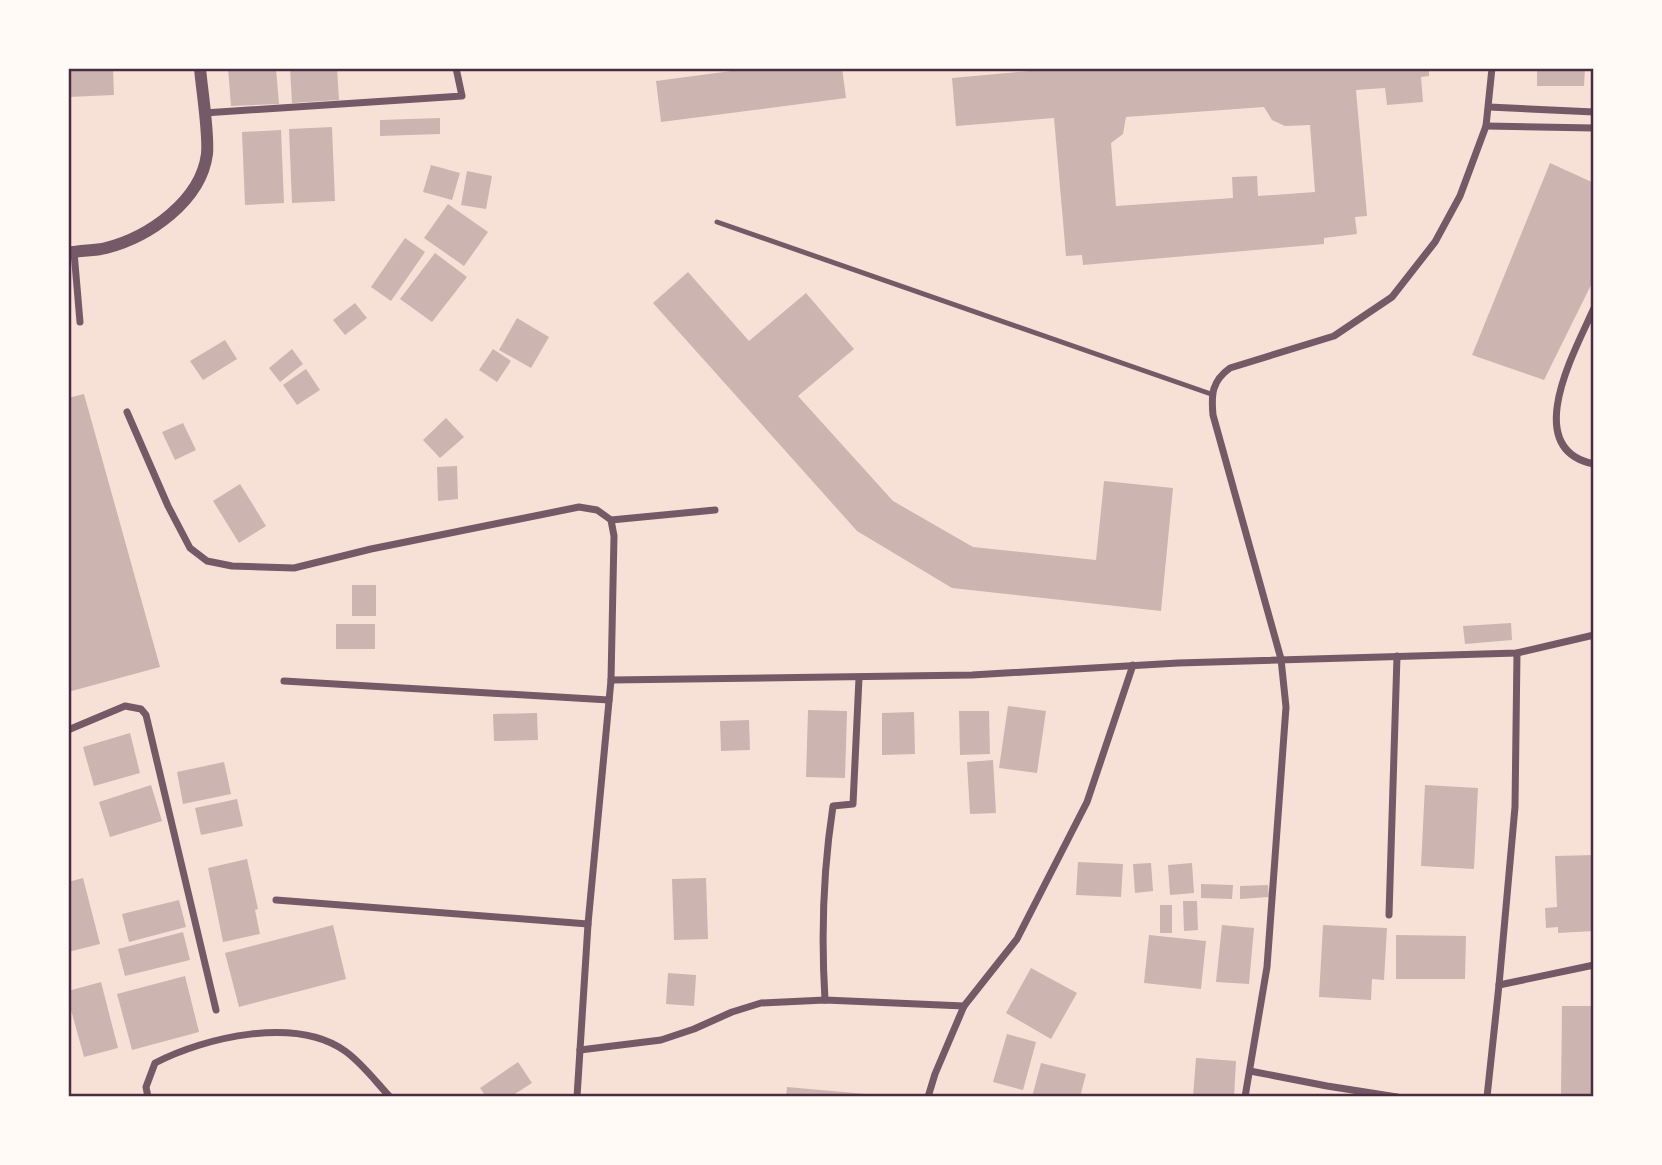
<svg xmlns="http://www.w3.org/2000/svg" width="1662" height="1165" viewBox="0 0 1662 1165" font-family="Raleway,sans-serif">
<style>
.building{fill:#ccb4b1;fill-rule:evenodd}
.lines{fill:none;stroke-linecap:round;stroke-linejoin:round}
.service{stroke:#755966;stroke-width:5}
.minor{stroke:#755966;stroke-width:7}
.tertiary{stroke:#755966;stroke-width:12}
.neatline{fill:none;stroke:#4a2c40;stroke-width:2.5}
</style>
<rect width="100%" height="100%" fill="#f7e1d7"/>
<g class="building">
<path d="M68 68H113L114 95 68 97Z"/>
<path d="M228 68H276L279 104 231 106Z"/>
<path d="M290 68H337L339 100 292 103Z"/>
<path d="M754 68H842L846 98 661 122 656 81Z"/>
<path d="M1064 68H1429V76L1421 77 1423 102 1387 105 1385 88 1356 90 1367 216 1355 217 1357 234 1324 238V244L1083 265 1082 255 1066 256 1054 118 956 126 952 78ZM1264 107 1272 120 1285 126 1310 125 1315 192 1258 196 1257 176 1232 177 1233 198 1116 206 1111 143 1123 134 1126 117Z"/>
<path d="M1537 68H1585L1584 86H1537Z"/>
<path d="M440 118V134L380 136V120Z"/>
<path d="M332 127 335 201 292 203 289 129Z"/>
<path d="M281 130 284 203 245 205 242 132Z"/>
<path d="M1550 163 1594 183V279L1544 380 1472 355Z"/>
<path d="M431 165 460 173 452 200 423 192Z"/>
<path d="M467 171 492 176 486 209 461 205Z"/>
<path d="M448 204 488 232 464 266 424 238Z"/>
<path d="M405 238 425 252 391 301 371 287Z"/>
<path d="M435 253 467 277 432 322 400 299Z"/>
<path d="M688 272 749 341 806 293 854 349 798 396 893 501 973 547 1096 560 1104 481 1173 488 1161 611 952 588 857 531 653 303Z"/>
<path d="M355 303 367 318 345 335 333 320Z"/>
<path d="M517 318 549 337 531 368 499 350Z"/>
<path d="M225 340 237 359 203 380 190 361Z"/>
<path d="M292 349 303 364 280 382 269 368Z"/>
<path d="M493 349 511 361 497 382 479 370Z"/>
<path d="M306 369 320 390 297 405 283 385Z"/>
<path d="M84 394 160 667 68 692V398Z"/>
<path d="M446 418 464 437 440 458 423 440Z"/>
<path d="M183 423 196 450 175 460 162 432Z"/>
<path d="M457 466 458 499 438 501 437 467Z"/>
<path d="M240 484 266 526 239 543 213 501Z"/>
<rect x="352" y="585" width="24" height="31"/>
<path d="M1511 623 1512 640 1465 644 1463 626Z"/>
<rect x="336" y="624" width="39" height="25"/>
<path d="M1008 706 1046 711 1037 773 999 768Z"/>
<path d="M808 710 847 711 845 778 806 777Z"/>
<path d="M959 711H989L990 754 960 755Z"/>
<path d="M914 712 915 754 882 755V713Z"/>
<path d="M537 713 538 740 494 741 493 714Z"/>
<path d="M749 720 750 750 721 751 720 721Z"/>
<path d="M130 733 140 773 94 786 83 747Z"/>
<path d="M993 760 996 813 970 814 967 762Z"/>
<path d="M224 762 231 794 183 804 177 772Z"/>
<path d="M151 785 162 821 110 837 99 802Z"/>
<path d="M1425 785 1478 788 1474 869 1421 866Z"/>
<path d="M237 799 243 826 201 835 195 808Z"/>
<path d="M1594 855V931L1558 933V927L1546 928 1545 908 1557 907 1555 856Z"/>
<path d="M247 859 258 909 255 910 260 934 223 942 208 868Z"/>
<path d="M1078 862 1123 864 1121 897 1076 895Z"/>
<path d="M1151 863 1153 891 1135 893 1133 864Z"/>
<path d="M1192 863 1194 893 1170 895 1168 865Z"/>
<path d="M83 878 100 944 68 952V882Z"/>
<path d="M706 878 708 939 674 940 672 879Z"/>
<path d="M1201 884 1233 885 1232 899 1201 898Z"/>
<path d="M1268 885 1269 897 1240 899V886Z"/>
<path d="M179 900 186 927 129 942 122 914Z"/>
<path d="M1183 901H1197L1198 930 1184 931Z"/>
<rect x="1160" y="905" width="12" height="28"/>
<path d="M333 925 346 979 239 1007 225 953Z"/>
<path d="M1222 925 1254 928 1249 984 1216 982Z"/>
<path d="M1323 925 1387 928 1384 980 1372 979 1371 1000 1319 997Z"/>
<path d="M183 932 190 960 125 976 118 949Z"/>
<path d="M1149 935 1206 941 1201 989 1144 983Z"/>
<path d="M1396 935 1466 936 1465 979H1396Z"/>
<path d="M1031 968 1077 993 1051 1039 1006 1013Z"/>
<path d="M668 973 696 975 694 1006 666 1004Z"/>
<path d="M185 976 199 1032 132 1050 117 994Z"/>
<path d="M101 982 118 1048 84 1057 68 999V991Z"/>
<path d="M1562 1006H1594V1097H1561Z"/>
<path d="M1007 1034 1036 1042 1023 1090 993 1082Z"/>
<path d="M1196 1058 1236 1061 1234 1097H1193Z"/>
<path d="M518 1062 532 1083 510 1097H486L480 1088Z"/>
<path d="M1041 1063 1086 1074 1080 1097H1032Z"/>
<path d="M787 1087 877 1095V1097H786Z"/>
</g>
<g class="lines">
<path class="service" d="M717 222 1211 394"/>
<g class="minor">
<path d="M1489 107 1594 112"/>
<path d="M204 113 462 96 456 68"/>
<path d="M1486 126 1594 128"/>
<path d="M74 252 80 322"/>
<path d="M1594 308C1576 349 1519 449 1594 464"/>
<path d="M127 412 168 506 190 548 207 561 232 566 294 568 371 549 579 507 597 510 611 520 614 536 611 680 588 924 577 1097"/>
<path d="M611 520 715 510"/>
<path d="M611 680 972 675 1178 663 1517 653 1594 635"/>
<path d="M284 681 609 700"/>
<path d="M68 730 125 706 141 709 146 715 216 1010"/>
<path d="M276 900 588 924"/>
<path d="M1389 915 1397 656"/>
<path d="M1499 985 1594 965"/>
<path d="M825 1000C821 935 823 871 833 806L853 804 859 678"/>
<path d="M580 1050 661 1040 694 1029 732 1012 761 1003 825 1000 964 1006"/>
<path d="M1250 1071 1327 1086 1397 1097"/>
<path d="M148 1097 146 1087 155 1063C205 1037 296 1016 345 1051 362 1063 376 1082 390 1097"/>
<path d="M928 1097 935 1074 964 1006 1017 939 1087 802 1133 665"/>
<path d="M1245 1097 1267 967 1286 707 1281 659 1213 415C1211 394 1212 381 1230 368L1334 336 1392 297 1435 242 1460 196 1486 126 1492 68"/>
<path d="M1487 1097 1499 985 1515 807 1517 653"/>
</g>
<path class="tertiary" d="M68 253C81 250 94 251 106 248 149 237 201 201 207 154 209 133 202 92 200 68"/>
</g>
<rect width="1662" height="1165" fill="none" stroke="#fffaf5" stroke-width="140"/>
<rect x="70" y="70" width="1522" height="1025" class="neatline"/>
</svg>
